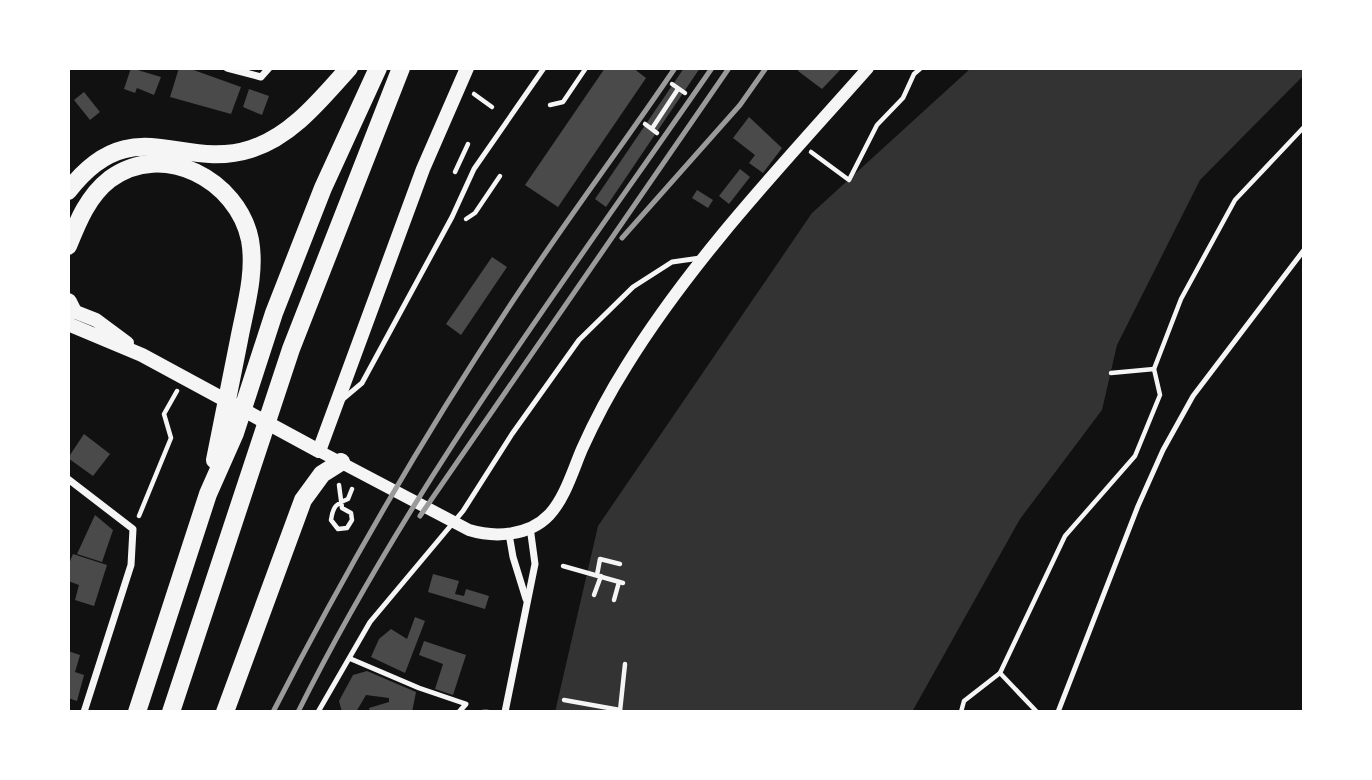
<svg xmlns="http://www.w3.org/2000/svg" width="1372" height="780" viewBox="0 0 1372 780" font-family="Figtree,sans-serif">
<style>
.water{fill:#333}
.building{fill:#4a4a4a}
.lines{fill:none;stroke-linecap:round;stroke-linejoin:round}
.path{stroke:#f5f5f5;stroke-width:4.5}
.service{stroke:#f5f5f5;stroke-width:5}
.minor{stroke:#f5f5f5;stroke-width:7}
.tertiary{stroke:#f5f5f5;stroke-width:12}
.secondary{stroke:#f5f5f5;stroke-width:14}
.trunk{stroke:#f5f5f5;stroke-width:18}
.rail{stroke:#9a9a9a;stroke-width:5}
</style>
<rect width="100%" height="100%" fill="#111"/>
<path class="water" d="M971 68H1304V75L1200 180 1117 345 1102 410 1020 519 912 712H555L598 526 812 213Z"/>
<g class="building">
<path d="M131 68 161 77 154 95 137 88 135 93 124 89Z"/>
<path d="M179 68H188L241 87 231 114 170 97Z"/>
<path d="M605 68H633L646 78 558 207 525 185Z"/>
<path d="M684 68H700L606 207 595 199Z"/>
<path d="M800 68H842L822 89 798 71Z"/>
<path d="M249 89 269 96 262 115 243 107Z"/>
<path d="M84 92 100 112 90 120 74 100Z"/>
<path d="M749 117 782 148 763 173 749 163 755 155 733 138Z"/>
<path d="M740 169 750 177 729 204 719 196Z"/>
<path d="M697 190 713 200 708 208 692 198Z"/>
<path d="M492 257 507 267 461 335 446 324Z"/>
<path d="M84 434 110 454 93 476 68 458Z"/>
<path d="M95 515 113 530 102 562 77 554Z"/>
<path d="M73 554 107 565 94 606 75 600 79 585 68 581V566Z"/>
<path d="M433 574 459 581 455 594 464 596 466 589 489 596 485 609 428 592Z"/>
<path d="M415 617 425 621 405 673 371 657 379 639 391 629 407 639Z"/>
<path d="M424 641 466 655 453 695 435 689 443 664 419 655Z"/>
<path d="M68 651 80 655 75 672 84 675 77 701 68 698Z"/>
<path d="M367 671 416 692 412 712H370L369 708 389 702V698L366 695 356 712H342L339 701 353 675Z"/>
</g>
<g class="lines">
<g class="path">
<path d="M672 84 685 93"/>
<path d="M474 94 492 107"/>
<path d="M550 105 563 102 586 68"/>
<path d="M645 124 657 133"/>
<path d="M653 127 678 89"/>
<path d="M811 152 849 180 877 125 903 98 914 74 921 68"/>
<path d="M455 172 468 144"/>
<path d="M466 219 475 213 500 176"/>
<path d="M1111 373 1154 369"/>
<path d="M339 485 342 508 351 513 352 520 347 528 338 529 331 520C333 506 336 504 348 499L352 489"/>
<path d="M139 516 171 438 164 414 177 391"/>
<path d="M563 566 623 583"/>
<path d="M597 575 600 559 620 564"/>
<path d="M594 595 601 576"/>
<path d="M614 600 619 582"/>
<path d="M1000 673 1037 712"/>
<path d="M564 700 620 710"/>
<path d="M620 711 625 664"/>
<path d="M483 712H488"/>
<path d="M961 712 964 701 1000 673 1065 536 1135 456 1160 395 1154 369 1181 299 1235 200 1304 127"/>
</g>
<g class="service">
<path d="M343 399 362 383 452 217 474 169 544 68"/>
<path d="M351 659 419 688 466 704 459 712"/>
<path d="M318 712 370 622 463 511 512 434 579 340 633 287 672 262 700 258"/>
<path d="M1058 712 1138 506 1163 450 1193 396 1304 250"/>
</g>
<g class="minor">
<path d="M227 68 261 77 269 68"/>
<path d="M68 479 133 529 131 565 84 712"/>
<path d="M509 534 513 557 526 599"/>
<path d="M505 712 535 564 530 527"/>
</g>
<path class="tertiary" d="M319 451 469 530C495 538 529 536 549 515 565 498 573 470 582 449 595 420 610 392 627 365 694 257 784 163 868 68"/>
<g class="secondary">
<path d="M68 309 96 320 127 343"/>
<path d="M68 324 142 355 319 451 423 169 467 68"/>
</g>
<g class="trunk">
<path d="M68 191C132 108 180 172 251 149 292 136 321 99 349 68"/>
<path d="M68 246C78 221 88 196 110 179 163 140 238 180 250 240 256 273 245 308 239 340 231 380 223 420 215 460"/>
<path d="M68 302 72 310"/>
<path d="M137 712 208 494 235 433 274 313 323 188 378 68"/>
<path d="M171 712 291 349 401 68"/>
<path d="M225 712 303 500 322 474 341 462"/>
</g>
<g class="rail">
<path d="M622 238 740 105 766 68"/>
<path d="M420 516 729 68"/>
<path d="M273 712C350 562 435 416 529 277 576 207 627 139 675 68"/>
<path d="M298 712C412 483 567 278 712 68"/>
</g>
</g>
<rect width="1372" height="780" fill="none" stroke="#ffffff" stroke-width="140"/>
</svg>
